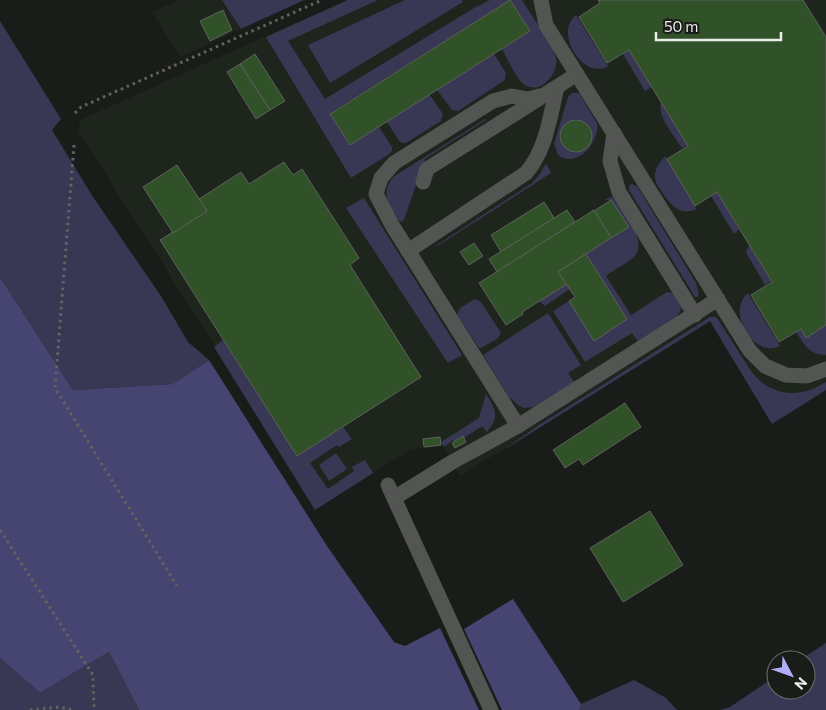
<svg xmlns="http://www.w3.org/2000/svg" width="826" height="710" viewBox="0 0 826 710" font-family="Commissioner,sans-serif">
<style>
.built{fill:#1e251d}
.green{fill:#383754}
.forest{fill:#464471}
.building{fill:#315129;stroke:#5e625d}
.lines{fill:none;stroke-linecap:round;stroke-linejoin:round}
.path{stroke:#626461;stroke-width:3;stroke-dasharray:2.5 4;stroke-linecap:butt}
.minor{stroke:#535553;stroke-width:15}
</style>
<rect width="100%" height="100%" fill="#191c18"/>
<g class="built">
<path d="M179 0H222L241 29 181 57 152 12Z"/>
<path d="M346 0H826V389L772 423 710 322 460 476 443 446 410 450 318 508 78 131 80 120Z"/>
</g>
<g class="green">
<path d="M222 0H304L241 29Z"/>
<path d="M348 0H378L288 41 325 99 474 8 490 0H522C530 13 553 45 556 58 559 73 541 95 525 85 516 79 507 58 502 49L530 31 510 0 330 113 350 145 379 127 392 147V151L389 154 351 178 266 37Z"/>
<path d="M405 0H462L463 2 330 83 308 45Z"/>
<path d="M576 15 608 66C584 81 553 33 576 15Z"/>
<path d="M0 21 61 119 52 130 93 197 161 296 188 342 209 360 174 384 73 390 0 277Z"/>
<path d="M629 50 652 87 645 91 623 54Z"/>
<path d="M494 54 506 73 505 80 458 111 452 110 437 90Z"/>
<path d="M572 93H579L581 96 597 123C600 142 577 169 558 155L554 144 568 97Z"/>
<path d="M429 94 443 114 441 121 406 143 400 142 387 122Z"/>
<path d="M661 102 687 145 682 148C674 135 657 117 661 102Z"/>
<path d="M485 119 486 120 425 159 404 220 400 222C389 207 380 193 393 177Z"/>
<path d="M665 156 697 209C680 216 671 206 662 192 658 186 654 181 655 174 656 167 661 161 665 156Z"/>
<path d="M546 163 551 173 436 247 437 245 532 183 540 174Z"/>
<path d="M631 184 637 186 696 283 699 295 697 297H695L629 190V186Z"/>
<path d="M717 192 739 229 734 234 711 196Z"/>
<path d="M611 197 614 198C623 212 650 242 633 258 625 265 614 269 606 276L631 315 667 292 674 293C677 298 681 303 681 308 680 320 649 336 639 343L632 333 585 362 553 311 569 301 594 340 627 319 586 254 629 227 611 200H605Z"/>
<path d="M364 198 462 355 448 363 346 208Z"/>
<path d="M749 245 771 281 765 285 748 256 746 252Z"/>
<path d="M567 284 570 289 545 306 539 301Z"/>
<path d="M748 293 780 346C754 359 725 312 748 293Z"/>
<path d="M475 299 481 302 501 333 497 339 481 348H479L457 315 460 308Z"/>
<path d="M548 313 581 365 568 373 575 383 534 407 524 408 519 406 509 397 483 355Z"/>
<path d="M710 317H716L719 321 751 371C771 397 799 399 826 382V390L772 424 710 321 501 452 539 425Z"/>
<path d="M826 325V355C809 355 804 344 796 332L801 329 806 338Z"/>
<path d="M223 340 297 456 343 427 352 439 339 447 337 445 310 463 328 489 354 471 352 467 365 460 373 473 315 510 214 347Z"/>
<path d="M486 394C496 410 500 416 487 432L482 426 464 438 462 436 454 442 453 440 444 447 441 442 479 418Z"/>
<path d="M336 453 347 469 329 481 319 465Z"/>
<path d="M826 643V710H720L730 707 776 676V690H806V660H800Z"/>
<path d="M109 652 139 710H0V658L40 693Z"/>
<path d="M634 680 666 698 677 710H579L581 704Z"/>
</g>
<g class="forest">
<path d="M0 277 73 390 173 384 209 360 327 546 394 642 405 646 440 628 479 710H139L109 652 40 693 0 658Z"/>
<path d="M513 599 581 704 579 710H502L464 629Z"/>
</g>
<g class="building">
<path d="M510 0 530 31 350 145 330 114Z"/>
<path d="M598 0H803L826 37V325L806 338 801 329 779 342 751 295 772 282 717 192 695 206 667 159 688 146 629 50 607 63 579 17 600 3Z"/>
<path d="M223 10 232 30 210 41 200 21Z"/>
<path d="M255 54 285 101 270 110 240 64Z"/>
<path d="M240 64 270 110 256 119 227 72Z"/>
<circle cx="576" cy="136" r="16"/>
<path d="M284 162 293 175 302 169 359 258 350 265 421 377 297 456 160 240 207 211 199 199 241 172 249 184Z"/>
<path d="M177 165 207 211 173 233 143 187Z"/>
<path d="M611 200 629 227 611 238 594 211Z"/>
<path d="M544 202 554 218 501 252 491 235Z"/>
<path d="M567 210 575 222 497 272 489 259Z"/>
<path d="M594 210 611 238 558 272 567 284 522 312 523 314 506 325 479 283Z"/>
<path d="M474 243 483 256 469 265 460 252Z"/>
<path d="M586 254 627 319 594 341 569 301 575 297 558 272Z"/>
<path d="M625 403 641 427 583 465 579 459 565 468 553 450Z"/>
<path d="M463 436 466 442 455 448 452 443Z"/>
<path d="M440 437 441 445 424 447 423 439Z"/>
<path d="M650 511 683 565 623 602 590 548Z"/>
</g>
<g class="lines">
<g class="path">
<path d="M75 113 81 107 322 0"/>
<path d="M74 145 55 388 177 586"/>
<path d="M0 530 93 675 94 710"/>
<path d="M30 710 58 707 74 710"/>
</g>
<g class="minor">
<path d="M541 0 546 25 750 351 765 366 786 375 807 376 826 369"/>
<path d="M614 133 610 161 619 192 695 315"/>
<path d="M423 182 427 169 540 98"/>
<path d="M408 251 526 173C546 150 550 117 557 87"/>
<path d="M518 426 392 225 376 194 381 178 394 163 493 101 512 96 528 99 544 95 577 74"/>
<path d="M388 485 491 710"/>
<path d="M394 498 454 461 518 426 718 299"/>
</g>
</g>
<g transform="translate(791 675) rotate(131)"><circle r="24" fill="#191c18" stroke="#6d706c"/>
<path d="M0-4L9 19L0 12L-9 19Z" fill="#b0aefa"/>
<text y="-8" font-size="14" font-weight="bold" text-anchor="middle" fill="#ebedea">N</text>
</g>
<path d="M656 32v8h125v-8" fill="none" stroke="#ebedea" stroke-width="2.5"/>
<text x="664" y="32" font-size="15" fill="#ebedea" stroke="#191c18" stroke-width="4" paint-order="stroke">50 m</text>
</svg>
